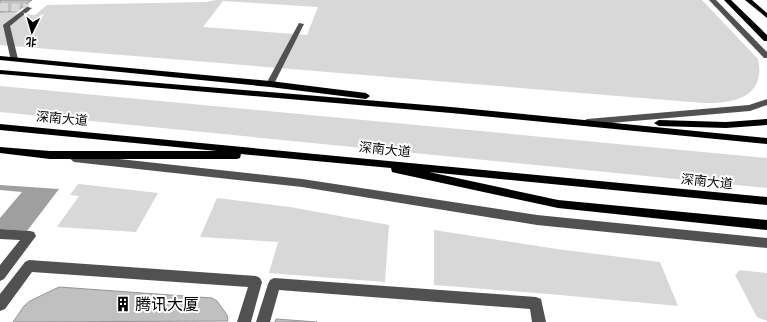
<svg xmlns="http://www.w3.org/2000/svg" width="767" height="322" viewBox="0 0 767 322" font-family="'Space Grotesk','Noto Sans SC',sans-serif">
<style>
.green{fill:#d8d8d8;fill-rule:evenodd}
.water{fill:#9f9f9f}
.building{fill:#c0c0c0;stroke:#959595}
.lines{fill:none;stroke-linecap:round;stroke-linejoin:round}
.minor-tunnel{stroke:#d9d9d9;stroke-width:8;stroke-dasharray:8 3.5;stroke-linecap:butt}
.minor{fill:#515151;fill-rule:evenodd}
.major{fill:#000;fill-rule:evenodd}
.labels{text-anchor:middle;stroke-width:4;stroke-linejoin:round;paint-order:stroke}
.street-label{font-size:13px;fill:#000;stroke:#fff}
.near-poi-label{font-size:16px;fill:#000;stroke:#fff;text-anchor:start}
</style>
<rect width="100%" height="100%" fill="#fff"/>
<g class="green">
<path d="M216 0H702L758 59C767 99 729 104 703 103L0 45V12L35 15 47 5 206 2ZM223 1 318 7 307 35 203 27Z"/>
<path d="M0 86 767 158V188L0 112Z"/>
<path d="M78 184H79L158 193 136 232 57 227 79 196 70 195Z"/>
<path d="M217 198 290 207 389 225 385 282 269 273 278 242 200 237Z"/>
<path d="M434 230 557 249 660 262 678 306 549 294 434 285Z"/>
<path d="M740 270 767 273V321L757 317 735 275Z"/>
</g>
<path class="water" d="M0 185 59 189 27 231 0 229V218L22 192 0 190Z"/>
<g class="building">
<path d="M0 0H32L16 12H0Z"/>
<path d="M59 287 212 298 217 301 227 315 228 321 13 322 24 306 30 301Z"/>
<path d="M276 319 317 322H275Z"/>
</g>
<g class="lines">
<path class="minor-tunnel" d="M0 7 29 8"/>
<g class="minor">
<path d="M709 0H716L767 52V58H764Z"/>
<path d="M27 7 32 8 10 26 18 59 17 61H11L3 25Z"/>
<path d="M299 23 304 24 273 86H267L266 84Z"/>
<path d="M767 99V105L750 111 587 125 582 122 587 119 749 105Z"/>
<path d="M74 154 302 179 537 215 767 238V248L537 225 302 187 74 162 69 158Z"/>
<path d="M0 229 30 231 34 232 36 236 4 279 0 281V265L20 240 0 239Z"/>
<path d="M29 260 256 276 260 278 262 282 251 322H237L248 287 32 272 5 309 0 311V294L25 262Z"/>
<path d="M274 278 536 297 541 299 546 322H532L530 309 279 290 270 322H256L268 284 270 280Z"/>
</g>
<g class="major">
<path d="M724 0H731L767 35V41H764Z"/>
<path d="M745 0H752L767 13V18Z"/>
<path d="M0 56 270 81 366 93 370 96 366 99 270 87 0 60Z"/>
<path d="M0 70 451 107 767 138V144L451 113 0 74Z"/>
<path d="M767 119V125L726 128 659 126 654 123 659 120 726 122Z"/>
<path d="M0 124 767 197V205L429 172 558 200 767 220V230L558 208 396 173 392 172 391 168 241 154 240 158 237 159H50L0 153V147L50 151H217L0 130Z"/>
</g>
</g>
<defs>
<g id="building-bare" transform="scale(1.2)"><path d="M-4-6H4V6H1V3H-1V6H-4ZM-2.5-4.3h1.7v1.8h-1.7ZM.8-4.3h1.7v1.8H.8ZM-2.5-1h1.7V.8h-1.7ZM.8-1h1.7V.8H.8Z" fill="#000" stroke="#fff" stroke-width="2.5" paint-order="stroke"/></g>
</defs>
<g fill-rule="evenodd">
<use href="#building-bare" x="123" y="304"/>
</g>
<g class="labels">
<g class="street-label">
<text transform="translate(62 118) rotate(5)" y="5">深南大道</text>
<text transform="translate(385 149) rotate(6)" y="5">深南大道</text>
<text transform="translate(707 181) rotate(6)" y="5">深南大道</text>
</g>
<g class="near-poi-label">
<text x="135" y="310">腾讯大厦</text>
</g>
</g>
<g transform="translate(32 32) rotate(185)" stroke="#ffffff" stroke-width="3" paint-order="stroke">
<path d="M0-3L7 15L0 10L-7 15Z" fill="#000000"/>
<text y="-6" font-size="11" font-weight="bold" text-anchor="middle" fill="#000000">北</text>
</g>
</svg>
